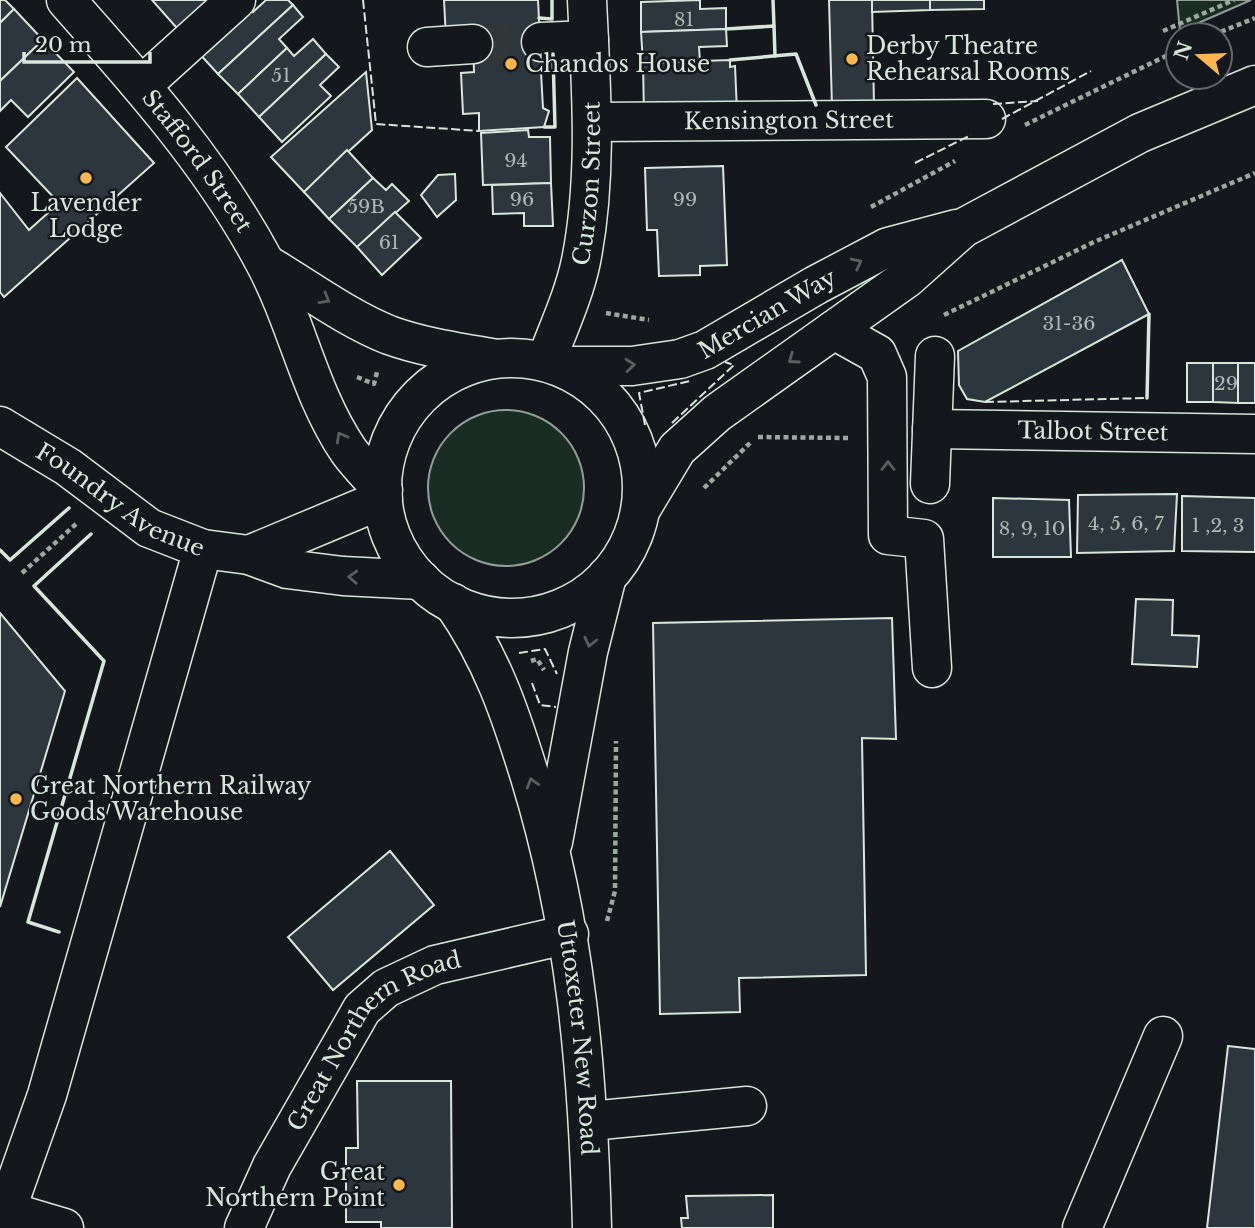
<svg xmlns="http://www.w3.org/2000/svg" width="1255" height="1228" viewBox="0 0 1255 1228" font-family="'Libre Baskerville',serif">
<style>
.green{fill:#1a2d24;stroke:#939e99;stroke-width:2}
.building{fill:#2c363c;stroke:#d8e6dc;stroke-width:2}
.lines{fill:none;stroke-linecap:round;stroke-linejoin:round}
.minor-tunnel{stroke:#313739;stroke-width:38;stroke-dasharray:38 19;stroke-linecap:butt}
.minor-casing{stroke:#d8e6dc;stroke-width:41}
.major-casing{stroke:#d8e6dc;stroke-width:41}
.path{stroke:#9da8a2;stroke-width:4.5;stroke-dasharray:5 3.5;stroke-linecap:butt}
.minor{stroke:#14181c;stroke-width:38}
.major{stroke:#14181c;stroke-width:38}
.fence{stroke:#d8e6dc;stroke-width:2;stroke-dasharray:9 3.5;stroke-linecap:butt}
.wall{stroke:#d8e6dc;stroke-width:3.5}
.oneway{stroke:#59605f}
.poi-dot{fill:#ffb74d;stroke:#14181c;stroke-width:2.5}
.labels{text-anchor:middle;stroke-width:5;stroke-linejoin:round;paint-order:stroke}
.number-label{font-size:19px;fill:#adbab4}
.poi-label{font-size:23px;fill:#d8e6dc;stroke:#14181c;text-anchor:start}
.street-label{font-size:23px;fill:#d8e6dc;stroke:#14181c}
</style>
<rect width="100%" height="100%" fill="#14181c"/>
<g class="green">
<path d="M1177 0H1251L1180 31Z"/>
<circle cx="506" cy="488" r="78"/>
</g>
<g class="building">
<path d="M0 0H5L14 9 0 23Z"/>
<path d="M152 0H224L184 36Z"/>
<path d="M266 0H288L293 5 218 74 197 51 246 5 253 12Z"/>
<path d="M444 0H538L541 57 548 61 547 68 541 72 543 108 549 111 544 127 479 131V113L463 114 461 73 474 72 473 37 446 38Z"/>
<path d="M700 0V9L726 8V29L641 32V2Z"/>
<path d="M829 0H872L874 106 832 107Z"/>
<path d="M872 0H930V10L872 12Z"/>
<path d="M930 0H984V9L930 10Z"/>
<path d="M293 5 303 17 279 39 287 48 238 94 218 74Z"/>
<path d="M14 9 43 40 0 81V23Z"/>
<path d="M726 29 727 46 699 47 700 61 643 63 641 32Z"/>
<path d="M313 39 326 54 259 117 238 94 287 48 294 56Z"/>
<path d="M43 40 74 72 28 117 11 100 0 111V81Z"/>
<path d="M326 54 339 67 320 85 331 96 282 142 259 117Z"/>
<path d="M730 60V67L735 66 737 112 644 115 643 63Z"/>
<path d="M366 72 372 130 304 192 271 157Z"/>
<path d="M77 78 154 163 4 297 0 292V193L29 230 59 203 6 147Z"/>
<path d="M528 130 529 137H550L551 183 483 185 481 133Z"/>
<path d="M347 150 373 178 329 219 304 192Z"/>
<path d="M723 166 727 265 700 266V275L659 276 657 230H647L645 168Z"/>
<path d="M455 174 456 200 437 217 421 195 438 175Z"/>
<path d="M373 178 386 190 392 184 409 201 357 247 329 219Z"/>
<path d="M551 183 553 226H524V213L493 214 492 185Z"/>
<path d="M395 212 421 238 382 275 357 247Z"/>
<path d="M1122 260 1149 314 985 402 967 399 959 385 958 351Z"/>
<rect x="1187" y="363" width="26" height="39"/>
<path d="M1213 363H1238V403L1213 402Z"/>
<rect x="1238" y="363" width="17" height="40"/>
<path d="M1177 494 1174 551 1077 553 1078 495Z"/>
<path d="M1182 496 1255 498V552L1182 551Z"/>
<path d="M993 498 1069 500 1071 557H993Z"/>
<path d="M1136 599 1173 600 1172 635 1199 636 1197 667 1132 664Z"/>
<path d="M0 613 65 691 0 907Z"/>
<path d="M892 618 896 739 862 738 866 975 739 978 740 1012 660 1014 653 623Z"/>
<path d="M390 851 434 905 333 990 288 937Z"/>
<path d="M1228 1046 1255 1049V1228H1207Z"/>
<path d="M357 1081H451L452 1228H381V1222H346V1148H358Z"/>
<path d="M773 1195V1228H682L681 1218H688L686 1196Z"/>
</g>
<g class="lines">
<path class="minor-tunnel" d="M473 44 541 42"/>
<g class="minor-casing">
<g id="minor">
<path d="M541 42 589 40"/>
<path d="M427 47 473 44"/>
<path d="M142 85 236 0"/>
<path id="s1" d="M593 122 986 119"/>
<path d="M834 330 877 354 887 377 888 535 924 539 932 668"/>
<path id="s2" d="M546 361C558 329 574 295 581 261 598 175 591 87 587 0"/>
<path id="s3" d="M0 426 68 467 149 528 203 549 249 555 287 569 343 576 421 580"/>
<path id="s4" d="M932 429 1255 434"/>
<path d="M930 484 935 356"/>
<path d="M249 555 383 499"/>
<path d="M590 1121 747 1106"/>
<path d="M0 1209 64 1228"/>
<path d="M6 1211 47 1095 203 549"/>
<path id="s5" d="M244 1228 272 1166 362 1009 386 988 435 965 569 934"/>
<path d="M1082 1228 1163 1036"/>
</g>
</g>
<g class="major-casing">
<g id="major">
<path id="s6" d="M66 0C138 81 213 165 264 261 297 322 309 392 348 450 358 464 371 477 383 490"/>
<path d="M266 264C305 287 348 319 389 335 422 347 457 352 491 358"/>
<circle cx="512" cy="488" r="130"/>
<path id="s7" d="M562 366H632L680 359 705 350 816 285 888 247 956 229"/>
<path d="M641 509 677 449 717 413 907 278 963 228 1140 133 1255 85"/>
<path id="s8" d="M453 603C492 659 510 712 530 777 576 927 588 1072 592 1228"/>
<path d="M553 842 588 652 607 576"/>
</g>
</g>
<g class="path">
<path d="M1163 31 1234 0"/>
<path d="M1213 35 1255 18"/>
<path d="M1025 125 1178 50"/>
<path d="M871 207 955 161"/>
<path d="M606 313 649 320"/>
<path d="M944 315 1094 242 1255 173"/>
<path d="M357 377 374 384 377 372"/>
<path d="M758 437 848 438"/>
<path d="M704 488 750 443"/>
<path d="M22 573 76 524"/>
<path d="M531 661 537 659 544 670"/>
<path d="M607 921 615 891 616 741"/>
</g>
<use href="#minor" class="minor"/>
<use href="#major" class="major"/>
<g class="fence">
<path d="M363 0 376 124 479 131"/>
<path d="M993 104 1038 101"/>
<path d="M1002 119 1091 71"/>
<path d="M915 163 971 135"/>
<path d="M985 402 1147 398"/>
<path d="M672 423 734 365 725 362"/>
<path d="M645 425 639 393 690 381"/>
<path d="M519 653 545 649 557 674"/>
<path d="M532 683 540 705 556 707"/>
</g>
<g class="wall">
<path d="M773 0 774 26"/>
<path d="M539 18 552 19V0"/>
<path d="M726 29 774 26 775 56"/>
<path d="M730 60 796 54 816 105"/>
<path d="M544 127H555L553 54"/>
<path d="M1147 398 1149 314"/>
<path d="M0 550 10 560 69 508"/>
<path d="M59 932 28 922 104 661 34 586 91 534"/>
</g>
</g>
<defs><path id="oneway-chevron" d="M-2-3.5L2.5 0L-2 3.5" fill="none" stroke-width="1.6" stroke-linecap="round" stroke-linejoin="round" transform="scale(1.75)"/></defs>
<g class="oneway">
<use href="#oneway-chevron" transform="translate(857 263) rotate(-27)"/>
<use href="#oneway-chevron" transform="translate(325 299) rotate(30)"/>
<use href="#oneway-chevron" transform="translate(793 359) rotate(145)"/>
<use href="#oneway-chevron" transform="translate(630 365) rotate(-5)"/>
<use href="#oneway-chevron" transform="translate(341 437) rotate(-119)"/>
<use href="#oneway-chevron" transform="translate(888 466) rotate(-90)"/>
<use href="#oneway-chevron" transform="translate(353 577) rotate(-177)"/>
<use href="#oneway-chevron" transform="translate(590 642) rotate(103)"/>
<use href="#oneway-chevron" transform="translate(532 783) rotate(-107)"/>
</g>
<g class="poi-dot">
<circle cx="852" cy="59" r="7"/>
<circle cx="511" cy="64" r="7"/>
<circle cx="86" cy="178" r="7"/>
<circle cx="16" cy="799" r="7"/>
<circle cx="399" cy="1185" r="7"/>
</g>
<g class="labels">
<g class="number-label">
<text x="684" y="26">81</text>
<text x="281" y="82">51</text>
<text x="516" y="167">94</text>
<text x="522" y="206">96</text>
<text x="685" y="206">99</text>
<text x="366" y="213">59B</text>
<text x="389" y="249">61</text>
<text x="1069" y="330">31-36</text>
<text x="1226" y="390">29</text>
<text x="1126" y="530">4, 5, 6, 7</text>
<text x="1218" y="532">1 ,2, 3</text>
<text x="1032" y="535">8, 9, 10</text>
</g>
<g class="poi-label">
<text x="866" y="54">Derby Theatre<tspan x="866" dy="26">Rehearsal Rooms</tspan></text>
<text x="525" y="72">Chandos House</text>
<text x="86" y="211" text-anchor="middle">Lavender<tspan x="86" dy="26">Lodge</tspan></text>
<text x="30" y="794">Great Northern Railway<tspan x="30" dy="26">Goods Warehouse</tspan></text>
<text x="385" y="1180" text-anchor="end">Great<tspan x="385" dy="26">Northern Point</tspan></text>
</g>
<g class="street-label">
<text dy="8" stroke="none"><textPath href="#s1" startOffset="196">Kensington Street</textPath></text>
<text dy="8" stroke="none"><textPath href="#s6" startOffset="208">Stafford Street</textPath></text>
<text dy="8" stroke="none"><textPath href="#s2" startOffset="184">Curzon Street</textPath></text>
<text dy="8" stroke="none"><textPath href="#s7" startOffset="217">Mercian Way</textPath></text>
<text dy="8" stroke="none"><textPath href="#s4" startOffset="161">Talbot Street</textPath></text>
<text dy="8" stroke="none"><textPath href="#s3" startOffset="142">Foundry Avenue</textPath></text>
<text dy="8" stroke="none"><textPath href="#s8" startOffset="457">Uttoxeter New Road</textPath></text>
<text dy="8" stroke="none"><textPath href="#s5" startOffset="236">Great Northern Road</textPath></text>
</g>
</g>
<g transform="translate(1199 56) rotate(289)"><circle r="33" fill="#14181c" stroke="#626a69" stroke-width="2"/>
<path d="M0-5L12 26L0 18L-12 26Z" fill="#ffb74d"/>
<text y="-10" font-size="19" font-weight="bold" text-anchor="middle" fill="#d8e6dc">N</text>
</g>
<path d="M24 52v10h126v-10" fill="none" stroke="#d8e6dc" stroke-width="3.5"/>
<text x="35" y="52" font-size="21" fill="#d8e6dc" stroke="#14181c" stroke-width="5" paint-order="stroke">20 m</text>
</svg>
